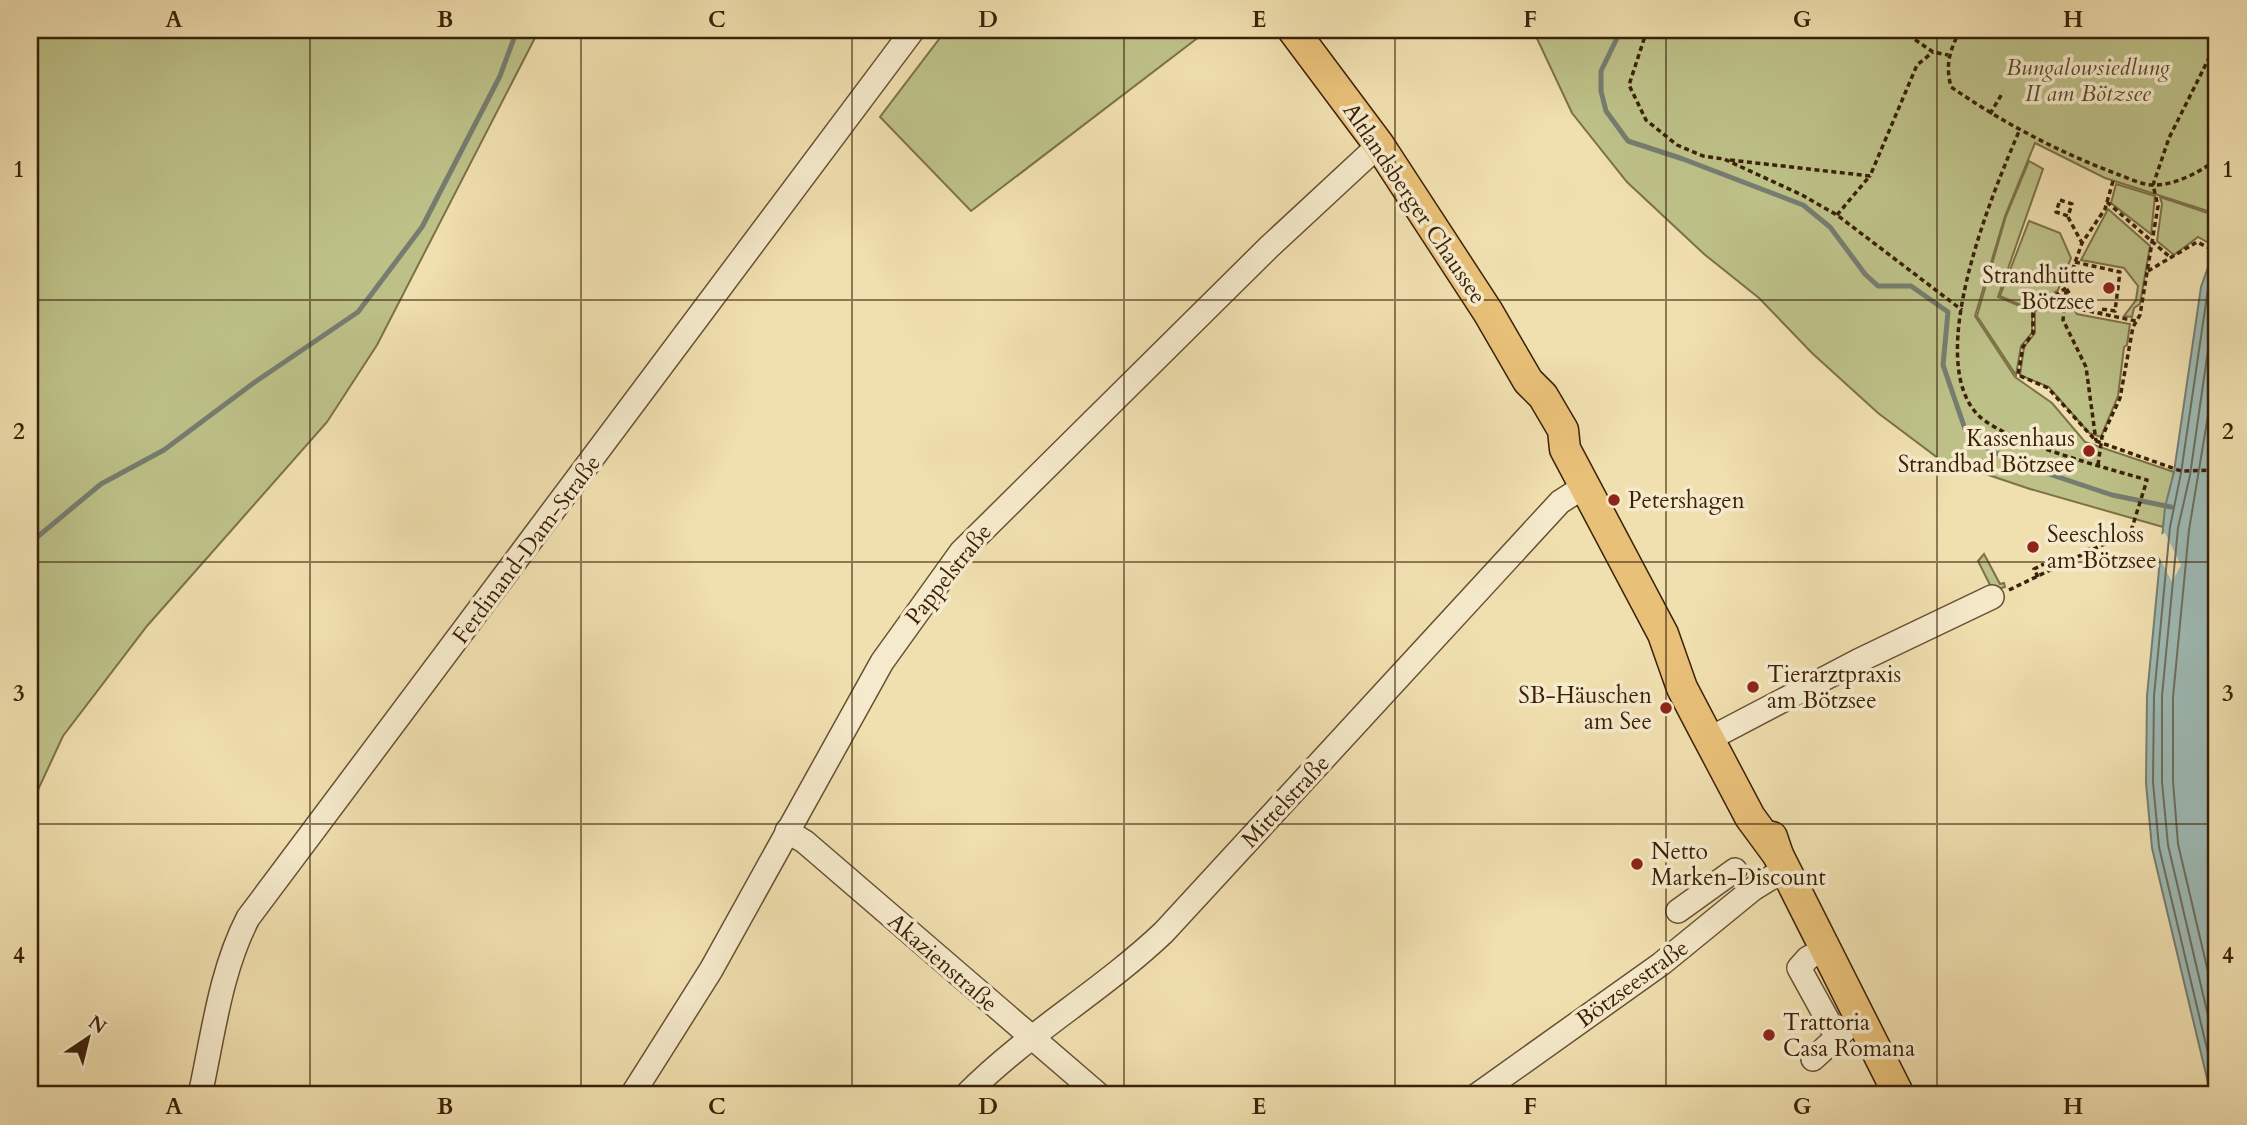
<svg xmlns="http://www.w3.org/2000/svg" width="2247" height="1125" viewBox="0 0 2247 1125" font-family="Cardo,serif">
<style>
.green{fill:#bdc188;stroke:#7c7148;stroke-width:2}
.water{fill:#9ebab5;stroke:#767d70;stroke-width:2}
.pier{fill:#f0dfaf}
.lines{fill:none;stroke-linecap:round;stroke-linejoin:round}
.shore{stroke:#6c6e5e;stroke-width:2}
.stream{stroke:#767d70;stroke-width:5}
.minor-casing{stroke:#685032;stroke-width:26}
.major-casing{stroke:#3b2108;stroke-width:33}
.path{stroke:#3b2108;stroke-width:3.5;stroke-dasharray:5 3.5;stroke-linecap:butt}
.minor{stroke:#f5eacb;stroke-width:23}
.major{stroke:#e8c078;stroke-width:30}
.grid{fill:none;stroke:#3b2108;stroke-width:2;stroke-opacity:0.55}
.poi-dot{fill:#8f2418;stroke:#f5eacb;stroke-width:2.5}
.labels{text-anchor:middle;stroke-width:7;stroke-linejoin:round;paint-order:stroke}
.park-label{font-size:23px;font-style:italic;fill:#5c4928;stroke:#f5eacb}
.street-label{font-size:23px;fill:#3b2108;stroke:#f5eacb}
.poi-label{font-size:23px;fill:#3b2108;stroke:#f5eacb;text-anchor:start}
.neatline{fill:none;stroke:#3b2108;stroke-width:2.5}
.grid-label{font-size:23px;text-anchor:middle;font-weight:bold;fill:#3b2108}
</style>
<rect width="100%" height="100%" fill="#f0dfaf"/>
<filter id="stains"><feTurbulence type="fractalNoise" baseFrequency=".00286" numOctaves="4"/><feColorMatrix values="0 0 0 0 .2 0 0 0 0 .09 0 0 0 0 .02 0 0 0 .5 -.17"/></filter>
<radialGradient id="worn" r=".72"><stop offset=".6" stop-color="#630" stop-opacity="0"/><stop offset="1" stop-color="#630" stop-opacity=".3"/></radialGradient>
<g class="green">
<path d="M30 30H539L377 345 327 422 147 626 63 736 30 807Z"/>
<path d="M946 30H1208L971 211 880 117Z"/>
<path d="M1533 30H2217V214L2105 178 2035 143 2005 216 1975 316 2015 377 2052 403 2085 442 2174 472 2163 527 2030 489 1938 458 1878 413 1812 353 1759 298 1704 254 1627 182 1572 113Z"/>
<path d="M2029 161 2043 169 1998 297 2032 311V333L2021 346 2016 375 1977 316 2006 216Z"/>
<path d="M2116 184 2155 196 2151 234 2111 203Z"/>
<path d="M2160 197 2217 216 2214 246 2198 237 2174 255 2157 241 2162 204Z"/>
<path d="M2108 209 2150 246 2140 304 2134 308 2132 317 2124 316 2136 300 2138 286 2124 268 2081 260Z"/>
<path d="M2029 221 2060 233 2071 258 2058 290 2030 309 2000 296Z"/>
<path d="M2059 295 2067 297 2077 314 2130 324 2127 345 2124 347 2118 396 2101 437 2089 433 2049 387 2020 375 2024 347 2035 333V311Z"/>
<path d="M1984 554 2000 584 2004 583 2005 587 1994 590 1991 587 1978 561Z"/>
</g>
<path class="water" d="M2217 242V1095H2211L2152 848 2146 783 2147 696 2165 507 2174 472 2201 287Z"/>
<path class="pier" d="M2165 533 2181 565 2172 582 2157 553 2158 536Z"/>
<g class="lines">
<g class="shore">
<path d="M2217 262 2208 289 2181 473 2170 527 2154 696 2153 782 2159 847 2217 1091"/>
<path d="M2217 288 2190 475 2178 528 2162 696V782L2168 845 2217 1054"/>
<path d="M2217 361 2189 530 2173 697V781L2178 844 2217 1010"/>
</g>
<g class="stream">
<path d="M1621 30 1601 71V91L1606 111 1628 141 1683 159 1803 205 1830 227 1865 274 1878 286H1911L1948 312 1943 365 1965 429 1991 451 2052 475 2112 495 2171 507"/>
<path d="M30 543 101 484 164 450 255 382 358 312 422 227 500 76 517 30"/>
</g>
<g class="minor-casing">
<g id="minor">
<path d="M1709 739 1858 661 1992 597"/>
<path d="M787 831 805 842 1099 1095"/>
<path d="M1678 911 1735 870"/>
<path d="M1826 948 1808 958 1799 968 1837 1037"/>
<path d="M1813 1059 1847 1028"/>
<path d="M200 1095C213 1036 220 972 248 918L913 30"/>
<path d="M632 1095 711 970 882 662 961 552 1269 247 1379 145"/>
<path d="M966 1095C1026 1034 1102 991 1164 932L1560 502 1585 486"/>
<path d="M1477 1095 1661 964 1753 889 1785 869"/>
</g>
</g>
<g class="major-casing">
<g id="major">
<path d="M1293 30 1379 145 1488 312 1528 381 1543 396 1563 430 1565 449 1663 634 1682 688 1704 730 1750 817 1778 855"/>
<path d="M1772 837 1778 855 1899 1095"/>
</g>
</g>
<g class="path">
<path d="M1647 30 1629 85 1646 120 1677 145 1703 156 1724 159 1802 195 1837 215 1962 310"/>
<path d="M1901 30 1933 52 1948 55"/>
<path d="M1960 30C1950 51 1945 63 1951 87 2002 122 2058 152 2117 174 2128 178 2142 185 2153 185 2174 186 2202 171 2217 159"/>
<path d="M1990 114 2003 92"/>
<path d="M1730 160 1870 176 1917 65 1933 52"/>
<path d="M2113 181 2105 209 2082 243 2066 288 2079 309 2136 321"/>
<path d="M2060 200 2072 204 2068 216 2056 212Z"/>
<path d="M2107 202 2171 258"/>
<path d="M1837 215 1869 177"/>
<path d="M2068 217 2082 243"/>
<path d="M2075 262 2120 272 2115 311 2101 309 2100 315"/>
<path d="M2148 271 2197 242 2217 252"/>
<path d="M2066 288 2033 310V333L2023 347 2018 375 2048 388 2096 441 2181 471 2217 470"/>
<path d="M2066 291 2063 320 2086 367 2096 441"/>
<path d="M2098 465 2102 437 2120 398 2133 327 2140 315 2158 206 2153 185 2169 138 2217 42"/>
<path d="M2131 531 2134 535 2144 532"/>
<path d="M2074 533 2079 530 2090 552"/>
<path d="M2038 577 2034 569 2044 564"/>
<path d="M2009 590 2131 531 2147 480C2107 468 2008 443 1979 416 1922 360 1993 192 2020 129"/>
</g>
<use href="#minor" class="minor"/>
<use href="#major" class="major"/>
</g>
<path class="grid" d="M310 30V1095M581 30V1095M852 30V1095M1124 30V1095M1395 30V1095M1666 30V1095M1937 30V1095M30 300H2217M30 562H2217M30 824H2217"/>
<g class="poi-dot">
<circle cx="2109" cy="288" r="7"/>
<circle cx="2089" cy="451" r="7"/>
<circle cx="1614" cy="500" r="7"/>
<circle cx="2033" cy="547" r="7"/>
<circle cx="1753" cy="687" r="7"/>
<circle cx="1666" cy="708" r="7"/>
<circle cx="1637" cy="864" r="7"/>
<circle cx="1769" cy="1035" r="7"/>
</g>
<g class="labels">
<g class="park-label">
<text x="2088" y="75">Bungalowsiedlung<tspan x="2088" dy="26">II am Bötzsee</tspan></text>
</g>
<g class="street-label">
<text transform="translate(1415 203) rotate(56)" y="8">Altlandsberger Chaussee</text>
<text transform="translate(526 549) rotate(-53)" y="8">Ferdinand-Dam-Straße</text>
<text transform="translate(948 574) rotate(-51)" y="8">Pappelstraße</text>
<text transform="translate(1285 801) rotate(-47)" y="8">Mittelstraße</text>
<text transform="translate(943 962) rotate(41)" y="8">Akazienstraße</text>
<text transform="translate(1632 983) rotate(-36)" y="8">Bötzseestraße</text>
</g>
<g class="poi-label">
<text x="2095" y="283" text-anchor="end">Strandhütte<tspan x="2095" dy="26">Bötzsee</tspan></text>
<text x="2075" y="446" text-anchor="end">Kassenhaus<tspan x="2075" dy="26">Strandbad Bötzsee</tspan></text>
<text x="1628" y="508">Petershagen</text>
<text x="2047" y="542">Seeschloss<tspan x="2047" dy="26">am Bötzsee</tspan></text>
<text x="1767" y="682">Tierarztpraxis<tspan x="1767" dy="26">am Bötzsee</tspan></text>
<text x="1652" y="703" text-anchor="end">SB-Häuschen<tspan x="1652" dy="26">am See</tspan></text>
<text x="1651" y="859">Netto<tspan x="1651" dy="26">Marken-Discount</tspan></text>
<text x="1783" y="1030">Trattoria<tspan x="1783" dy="26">Casa Romana</tspan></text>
</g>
</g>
<rect width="2247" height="1125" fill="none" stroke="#f0dfaf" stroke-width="77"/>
<g transform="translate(88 1038) rotate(35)" stroke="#f5eacb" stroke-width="5" paint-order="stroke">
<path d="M0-5L12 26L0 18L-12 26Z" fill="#3b2108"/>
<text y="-10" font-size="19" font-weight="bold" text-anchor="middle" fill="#3b2108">N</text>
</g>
<rect x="38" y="38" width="2170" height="1048" class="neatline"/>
<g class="grid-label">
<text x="174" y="27">A</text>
<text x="445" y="27">B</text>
<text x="717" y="27">C</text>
<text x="988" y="27">D</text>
<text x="1259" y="27">E</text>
<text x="1530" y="27">F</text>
<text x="1802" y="27">G</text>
<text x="2073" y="27">H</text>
<text x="19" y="177">1</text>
<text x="2228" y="177">1</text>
<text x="19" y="439">2</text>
<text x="2228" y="439">2</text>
<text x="19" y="701">3</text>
<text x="2228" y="701">3</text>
<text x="19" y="963">4</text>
<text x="2228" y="963">4</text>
<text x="174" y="1114">A</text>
<text x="445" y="1114">B</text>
<text x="717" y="1114">C</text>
<text x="988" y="1114">D</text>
<text x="1259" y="1114">E</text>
<text x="1530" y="1114">F</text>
<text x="1802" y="1114">G</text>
<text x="2073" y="1114">H</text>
</g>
<rect width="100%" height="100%" filter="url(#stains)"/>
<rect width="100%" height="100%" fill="url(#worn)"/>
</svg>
